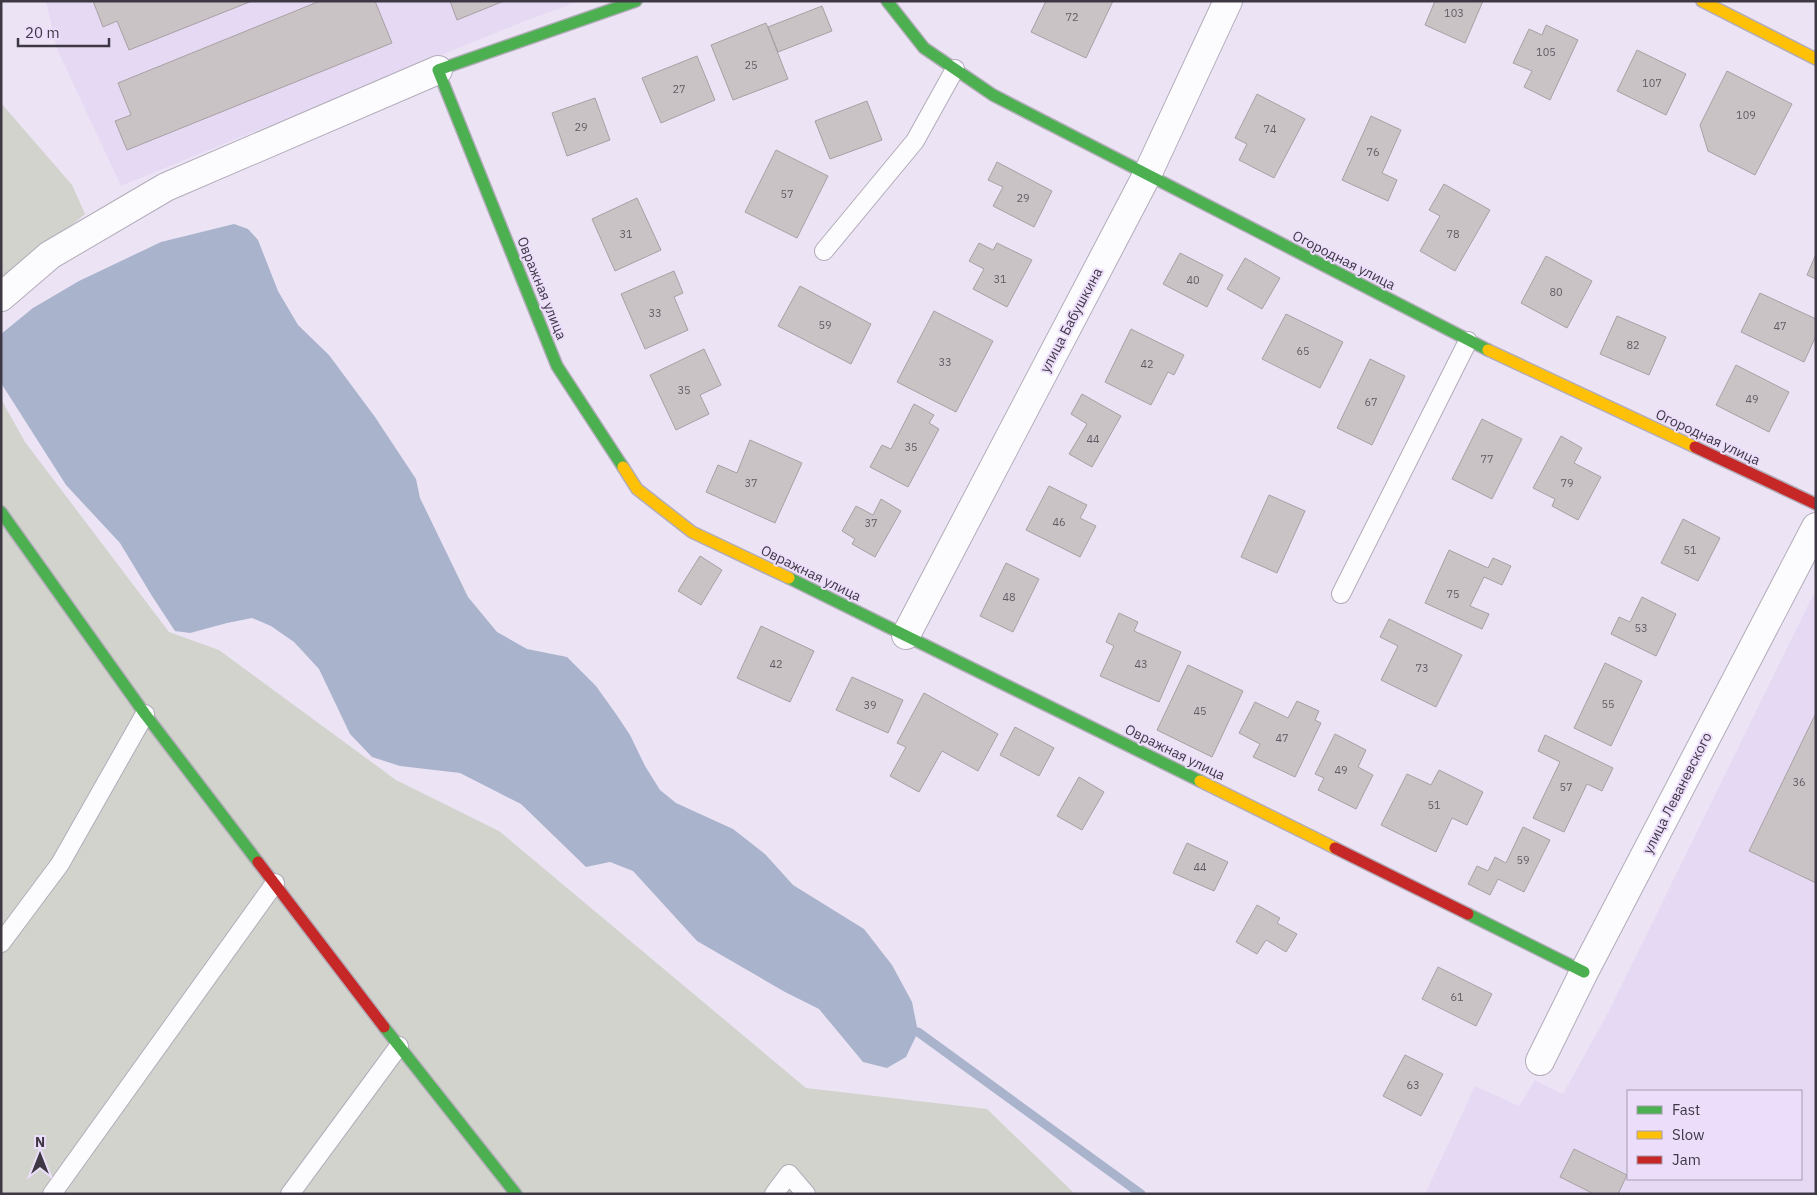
<svg xmlns="http://www.w3.org/2000/svg" width="1817" height="1195" viewBox="0 0 1817 1195" font-family="'IBM Plex Sans',sans-serif">
<style>
.built{fill:#e6d9f4;fill-rule:evenodd}
.green{fill:#d1d3cc}
.water{fill:#a9b3cc}
.lines{fill:none;stroke-linecap:round;stroke-linejoin:round}
.stream{stroke:#a9b3cc;stroke-width:9}
.building{fill:#cac3c6;stroke:#a7a0a3}
.lane-casing{stroke:#b2acb9;stroke-width:20}
.street-casing{stroke:#b2acb9;stroke-width:30}
.fast-casing{stroke:#b2acb9;stroke-width:14}
.slow-casing{stroke:#b2acb9;stroke-width:14}
.jam-casing{stroke:#b2acb9;stroke-width:14}
.lane{stroke:#fcfbfe;stroke-width:18}
.street{stroke:#fcfbfe;stroke-width:28}
.fast{stroke:#4caf50;stroke-width:11}
.slow{stroke:#ffc107;stroke-width:11}
.jam{stroke:#c62828;stroke-width:11}
.labels{text-anchor:middle;stroke-width:4;stroke-linejoin:round;paint-order:stroke}
.number-label{font-size:11px;fill:#615b64}
.street-label{font-size:14px;fill:#3e3844;stroke:#ecdefb}
</style>
<rect width="100%" height="100%" fill="#ece4f5"/>
<g class="built">
<path d="M46 1H579L520 23 121 186 57 49Z"/>
<path d="M1813 595 1816 597V1194H1425L1475 1086 1519 1106 1535 1080 1563 1094 1610 1009ZM1628 1091H1801V1179H1628Z"/>
</g>
<g class="green">
<path d="M1 103 72 185 85 214 1 284Z"/>
<path d="M1 399 25 442 169 632 219 650 396 780 499 831 806 1088 987 1109 1075 1194H1Z"/>
</g>
<path class="water" d="M234 224 248 229 258 240 278 291 298 325 329 355 375 417 416 479 420 498 468 597 497 632 527 649 567 657 596 686 616 714 630 735 645 766 660 790 676 803 733 829 765 854 793 885 864 929 892 965 912 1002 918 1032 906 1057 887 1068 863 1062 819 1009 785 992 697 941 633 871 610 862 586 867 521 804 460 773 400 766 372 757 350 734 319 669 294 642 271 626 252 618 227 623 190 633 175 631 152 596 120 543 66 485 1 383V334L33 308 79 281 161 242Z"/>
<g class="lines">
<path class="stream" d="M918 1032 1141 1194"/>
</g>
<g class="building">
<path d="M93 1H252L129 50 117 21 103 27Z"/>
<path d="M320 1H375L392 43 127 150 115 121 131 115 118 83Z"/>
<path d="M450 1H504L457 20Z"/>
<path d="M1046 1H1113L1086 58 1031 32Z"/>
<path d="M1435 1H1483L1465 43 1425 25Z"/>
<path d="M822 6 832 31 778 52 768 27Z"/>
<path d="M766 23 788 79 733 100 711 45Z"/>
<path d="M1546 25 1578 40 1550 100 1524 87 1532 71 1513 63 1529 29 1542 35Z"/>
<path d="M1637 50 1686 74 1666 115 1617 91Z"/>
<path d="M697 56 715 100 661 123 642 78Z"/>
<path d="M1727 71 1792 104 1755 175 1708 151 1700 125Z"/>
<path d="M1257 94 1305 119 1274 178 1239 160 1247 144 1235 138Z"/>
<path d="M595 98 610 140 567 156 552 113Z"/>
<path d="M867 101 882 140 830 159 815 121Z"/>
<path d="M1371 116 1401 130 1382 173 1397 180 1388 201 1342 180Z"/>
<path d="M776 150 828 176 797 238 745 212Z"/>
<path d="M997 162 1052 191 1034 227 993 206 1003 187 988 180Z"/>
<path d="M1444 184 1490 210 1455 271 1420 251 1440 216 1429 210Z"/>
<path d="M637 198 661 250 615 271 592 219Z"/>
<path d="M979 243 993 250 997 243 1032 260 1007 307 973 289 984 269 969 261Z"/>
<path d="M1180 253 1223 275 1207 307 1163 284Z"/>
<path d="M1816 254V279L1807 275Z"/>
<path d="M1546 256 1592 281 1567 328 1521 303Z"/>
<path d="M1245 258 1280 278 1262 309 1227 289Z"/>
<path d="M674 271 683 293 674 297 688 330 645 349 621 294Z"/>
<path d="M800 286 871 324 851 364 778 326Z"/>
<path d="M1760 293 1816 319V336L1804 362 1741 332Z"/>
<path d="M934 311 993 341 956 412 897 382Z"/>
<path d="M1286 314 1343 342 1320 388 1262 359Z"/>
<path d="M1617 316 1666 337 1649 375 1600 354Z"/>
<path d="M1131 329 1184 355 1174 375 1168 372 1151 405 1105 382Z"/>
<path d="M704 349 721 385 700 395 709 414 676 430 650 375Z"/>
<path d="M1370 359 1405 376 1372 445 1337 428Z"/>
<path d="M1736 365 1789 392 1769 432 1716 405Z"/>
<path d="M1082 394 1121 416 1092 467 1069 454 1087 424 1071 414Z"/>
<path d="M914 404 934 415 929 423 939 429 908 487 870 467 882 445 891 449Z"/>
<path d="M1482 419 1522 439 1492 499 1452 479Z"/>
<path d="M1561 436 1582 448 1574 463 1601 477 1578 520 1552 506 1555 499 1533 488Z"/>
<path d="M750 440 802 463 775 523 706 492 718 465 737 473Z"/>
<path d="M1049 486 1087 505 1080 518 1096 526 1080 557 1026 530Z"/>
<path d="M1269 495 1305 511 1277 573 1241 557Z"/>
<path d="M881 499 901 511 875 557 852 544 855 539 842 531 856 506 873 515Z"/>
<path d="M1683 519 1720 538 1698 581 1661 563Z"/>
<path d="M1449 550 1488 568 1493 558 1511 566 1502 585 1484 577 1470 606 1489 614 1482 629 1425 603Z"/>
<path d="M700 556 722 570 701 605 678 591Z"/>
<path d="M1006 563 1039 579 1013 632 980 616Z"/>
<path d="M1642 597 1676 614 1656 656 1611 634 1619 617 1630 622Z"/>
<path d="M1119 613 1138 622 1134 631 1181 652 1159 702 1100 676 1114 646 1106 642Z"/>
<path d="M1389 619 1462 655 1436 707 1381 680 1398 646 1380 637Z"/>
<path d="M761 626 814 651 790 702 737 678Z"/>
<path d="M1605 663 1642 681 1611 746 1574 728Z"/>
<path d="M1188 665 1243 691 1212 757 1157 730Z"/>
<path d="M852 677 903 700 888 733 836 710Z"/>
<path d="M924 693 998 734 978 771 942 751 919 792 890 776 906 747 897 743Z"/>
<path d="M1297 701 1319 711 1315 720 1321 723 1295 777 1253 757 1260 744 1239 733 1255 702 1288 718Z"/>
<path d="M1816 713V883L1749 851Z"/>
<path d="M1015 727 1054 748 1039 776 1000 755Z"/>
<path d="M1335 734 1366 750 1358 767 1373 775 1356 809 1318 790 1324 778 1315 774Z"/>
<path d="M1545 735 1613 768 1602 791 1587 784 1564 832 1533 818 1560 762 1538 751Z"/>
<path d="M1439 770 1483 792 1467 825 1452 818 1436 852 1381 825 1407 774 1431 785Z"/>
<path d="M1079 777 1104 792 1082 830 1057 816Z"/>
<path d="M1523 827 1550 840 1524 892 1498 879 1490 895 1468 884 1477 866 1488 871 1495 857 1506 863Z"/>
<path d="M1187 843 1228 862 1214 891 1173 873Z"/>
<path d="M1257 905 1280 918 1277 923 1297 934 1286 952 1266 940 1257 954 1236 942Z"/>
<path d="M1438 967 1492 994 1476 1026 1422 999Z"/>
<path d="M1405 1055 1443 1074 1421 1116 1383 1096Z"/>
<path d="M1574 1149 1627 1175 1618 1194H1594L1560 1177Z"/>
</g>
<g class="lines">
<g class="lane-casing">
<g id="lane">
<path d="M824 251 915 141 955 69"/>
<path d="M1341 594 1468 341"/>
<path d="M1 943 60 864 145 714"/>
<path d="M52 1194 275 883"/>
<path d="M290 1194 399 1046"/>
<path d="M774 1194 789 1174 806 1194"/>
</g>
</g>
<g class="street-casing">
<g id="street">
<path d="M1 297 50 255 166 187 438 70"/>
<path d="M906 635 1147 175 1228 1"/>
<path d="M1540 1061 1584 972 1816 527"/>
</g>
</g>
<g class="fast-casing">
<g id="fast">
<path d="M887 1 924 48 993 95 1488 350"/>
<path d="M623 467 557 366 438 70 636 1"/>
<path d="M1 512 145 714 258 862"/>
<path d="M789 578 1200 781"/>
<path d="M1468 914 1584 972"/>
<path d="M384 1027 516 1194"/>
</g>
</g>
<g class="slow-casing">
<g id="slow">
<path d="M1702 1 1816 59"/>
<path d="M1488 350 1695 447"/>
<path d="M623 467 637 489 692 532 789 578"/>
<path d="M1200 781 1335 848"/>
</g>
</g>
<g class="jam-casing">
<g id="jam">
<path d="M1695 447 1816 504"/>
<path d="M1335 848 1468 914"/>
<path d="M258 862 384 1027"/>
</g>
</g>
<use href="#lane" class="lane"/>
<use href="#street" class="street"/>
<use href="#fast" class="fast"/>
<use href="#slow" class="slow"/>
<use href="#jam" class="jam"/>
</g>
<g class="labels">
<g class="number-label">
<text x="1454" y="17">103</text>
<text x="1072" y="21">72</text>
<text x="1546" y="56">105</text>
<text x="751" y="69">25</text>
<text x="1652" y="87">107</text>
<text x="679" y="93">27</text>
<text x="1746" y="119">109</text>
<text x="581" y="131">29</text>
<text x="1270" y="133">74</text>
<text x="1373" y="156">76</text>
<text x="787" y="198">57</text>
<text x="1023" y="202">29</text>
<text x="626" y="238">31</text>
<text x="1453" y="238">78</text>
<text x="1000" y="283">31</text>
<text x="1193" y="284">40</text>
<text x="1556" y="296">80</text>
<text x="655" y="317">33</text>
<text x="825" y="329">59</text>
<text x="1780" y="330">47</text>
<text x="1633" y="349">82</text>
<text x="1303" y="355">65</text>
<text x="945" y="366">33</text>
<text x="1147" y="368">42</text>
<text x="684" y="394">35</text>
<text x="1752" y="403">49</text>
<text x="1371" y="406">67</text>
<text x="1093" y="443">44</text>
<text x="911" y="451">35</text>
<text x="1487" y="463">77</text>
<text x="751" y="487">37</text>
<text x="1567" y="487">79</text>
<text x="1059" y="526">46</text>
<text x="871" y="527">37</text>
<text x="1690" y="554">51</text>
<text x="1453" y="598">75</text>
<text x="1009" y="601">48</text>
<text x="1641" y="632">53</text>
<text x="776" y="668">42</text>
<text x="1141" y="668">43</text>
<text x="1422" y="672">73</text>
<text x="1608" y="708">55</text>
<text x="870" y="709">39</text>
<text x="1200" y="715">45</text>
<text x="1282" y="742">47</text>
<text x="1341" y="774">49</text>
<text x="1799" y="786">36</text>
<text x="1566" y="791">57</text>
<text x="1434" y="809">51</text>
<text x="1523" y="864">59</text>
<text x="1200" y="871">44</text>
<text x="1457" y="1001">61</text>
<text x="1413" y="1089">63</text>
</g>
<g class="street-label">
<text transform="translate(1344 260) rotate(27)" y="5">Огородная улица</text>
<text transform="translate(542 288) rotate(68)" y="5">Овражная улица</text>
<text transform="translate(1071 320) rotate(-62)" y="5">улица Бабушкина</text>
<text transform="translate(1708 437) rotate(25)" y="5">Огородная улица</text>
<text transform="translate(811 573) rotate(26)" y="5">Овражная улица</text>
<text transform="translate(1175 752) rotate(26)" y="5">Овражная улица</text>
<text transform="translate(1677 793) rotate(-63)" y="5">улица Леваневского</text>
</g>
</g>
<rect width="1817" height="1195" fill="none" stroke="#3e3844" stroke-width="5"/>
<rect x="1627" y="1090" width="175" height="90" fill="#ecdefb" stroke="#a69cb2"/>
<rect x="1637" y="1106" width="25" height="8" fill="#4caf50" stroke="#a69cb2"/>
<text x="1672" y="1115" font-size="15" fill="#3e3844">Fast</text>
<rect x="1637" y="1131" width="25" height="8" fill="#ffc107" stroke="#a69cb2"/>
<text x="1672" y="1140" font-size="15" fill="#3e3844">Slow</text>
<rect x="1637" y="1156" width="25" height="8" fill="#c62828" stroke="#a69cb2"/>
<text x="1672" y="1165" font-size="15" fill="#3e3844">Jam</text>
<g transform="translate(40 1155)" stroke="#ecdefb" stroke-width="4" paint-order="stroke">
<path d="M0-4L9 19L0 12L-9 19Z" fill="#3e3844"/>
<text y="-8" font-size="14" font-weight="bold" text-anchor="middle" fill="#3e3844">N</text>
</g>
<path d="M18 38v8h91v-8" fill="none" stroke="#3e3844" stroke-width="2.5"/>
<text x="25" y="38" font-size="15" fill="#3e3844" stroke="#ecdefb" stroke-width="4" paint-order="stroke">20 m</text>
</svg>
